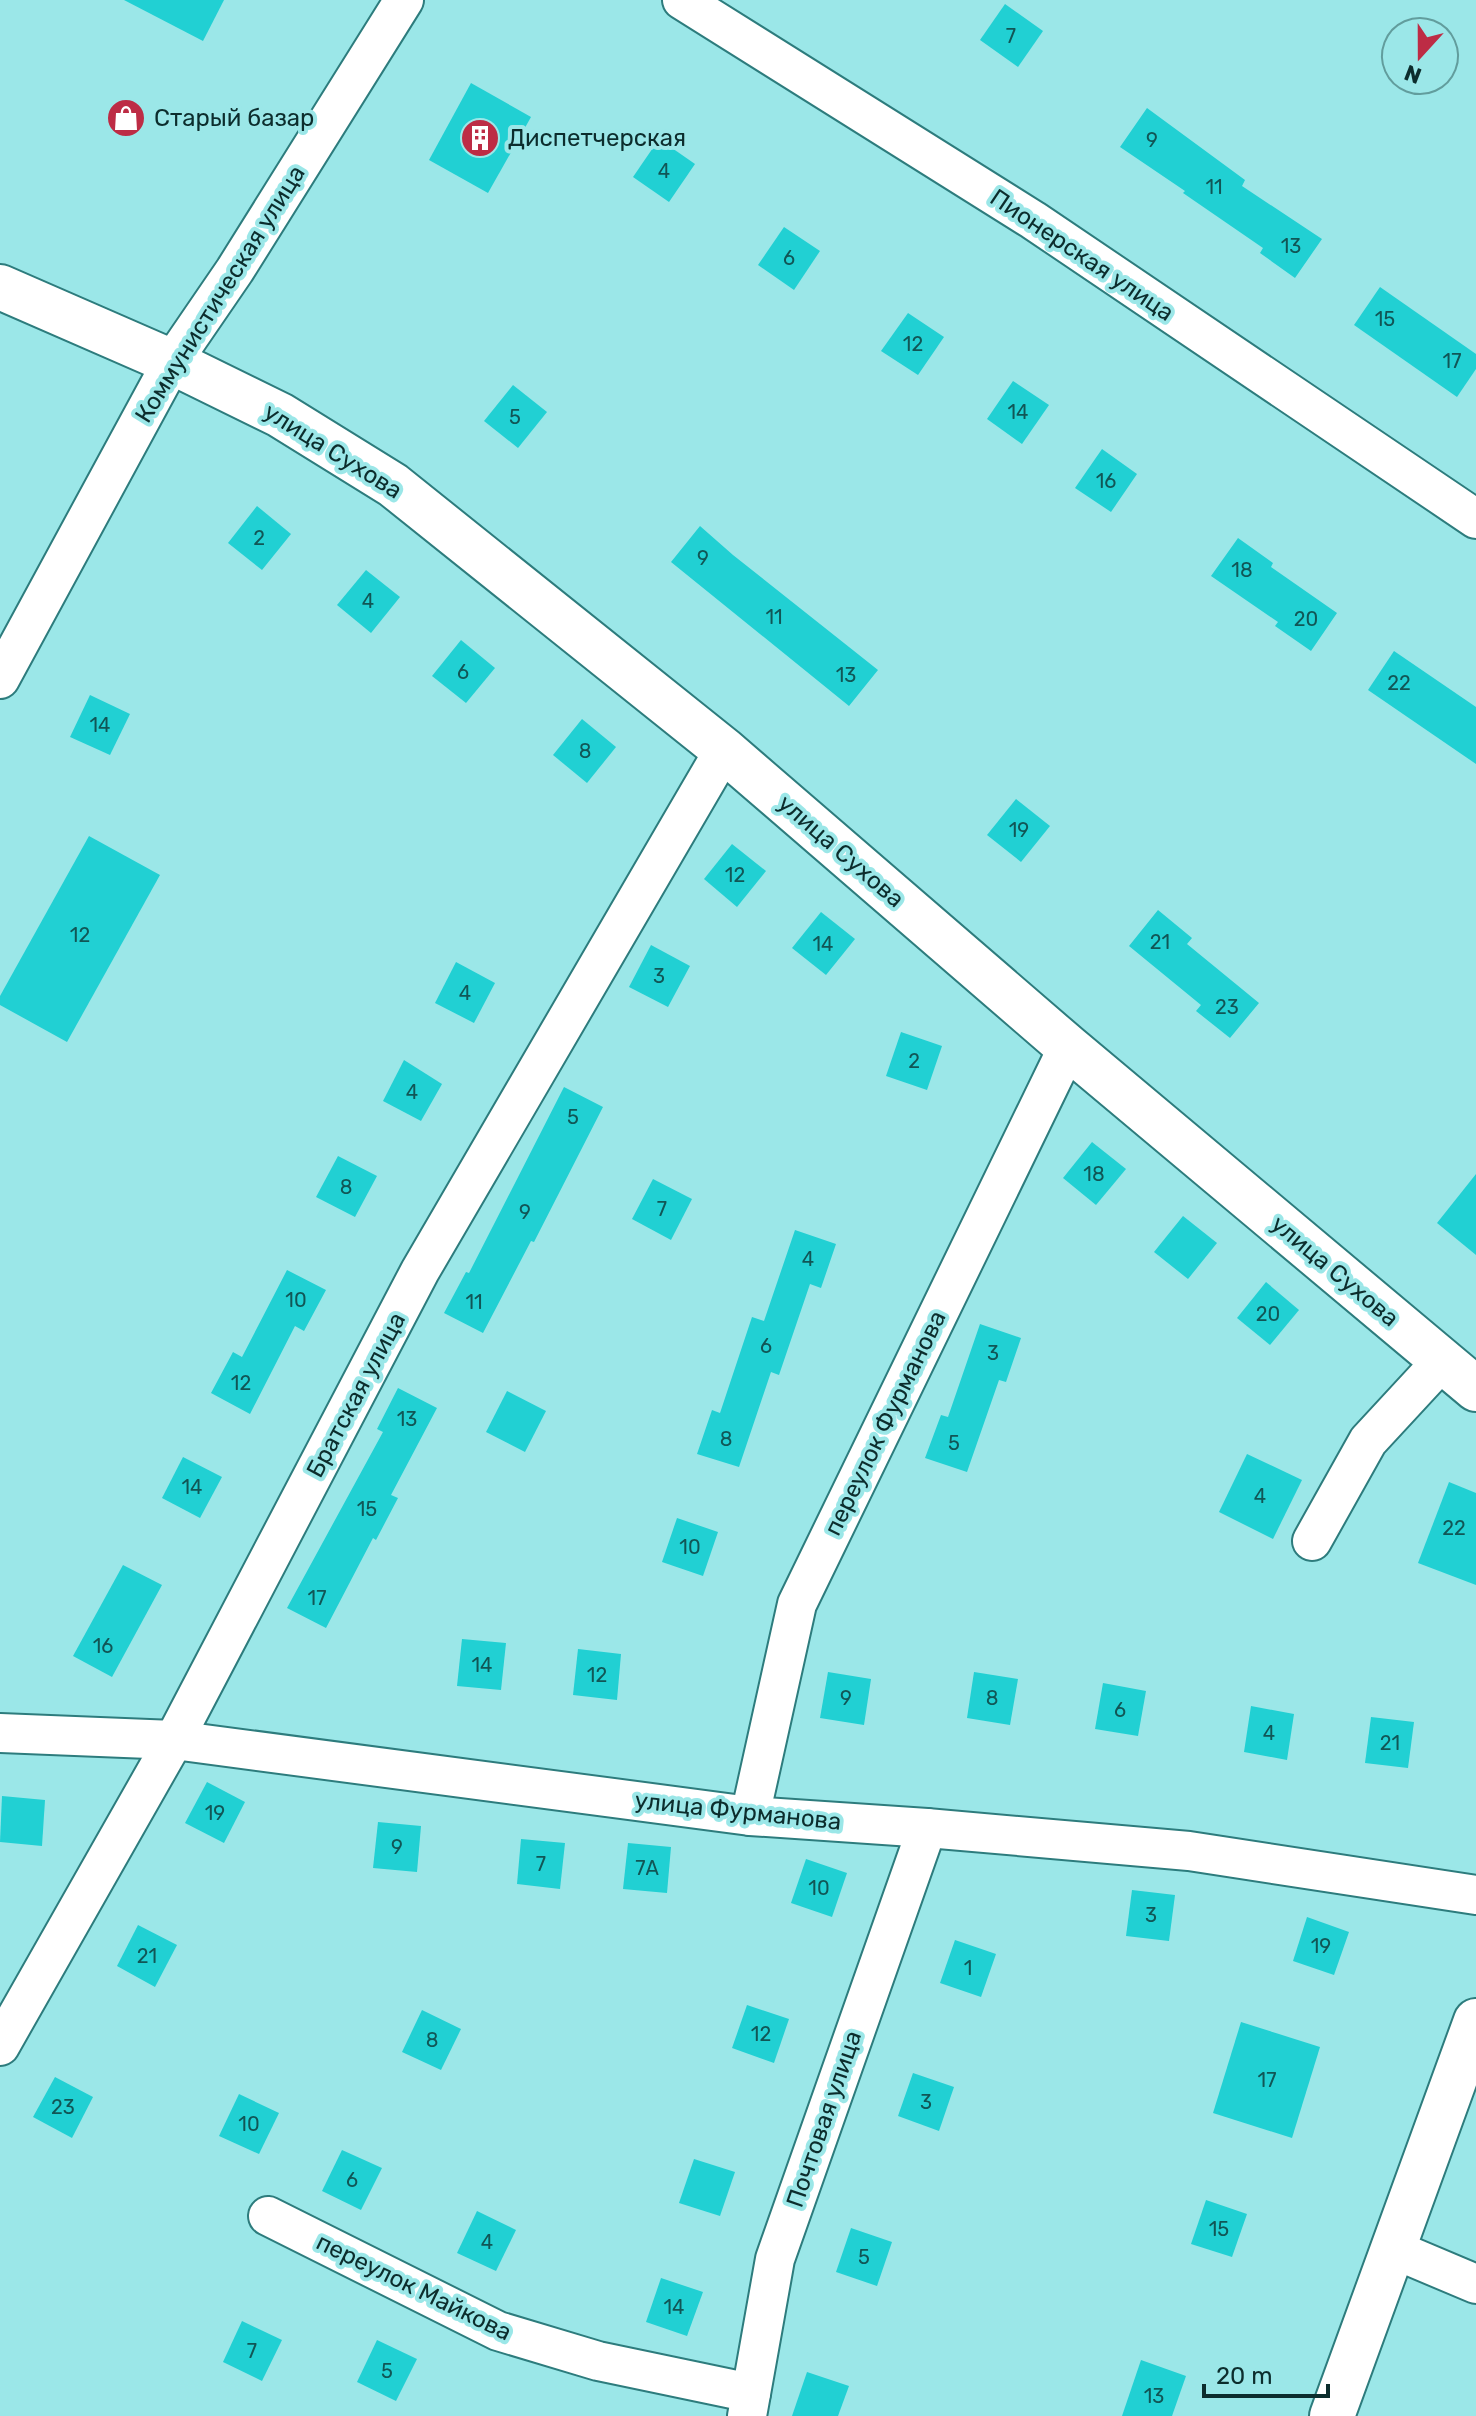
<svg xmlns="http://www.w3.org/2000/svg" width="1476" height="2416" viewBox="0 0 1476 2416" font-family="Rubik,sans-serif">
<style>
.building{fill:#21d0d3}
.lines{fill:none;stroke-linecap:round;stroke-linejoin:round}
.minor-casing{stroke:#2d7c7d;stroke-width:42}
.tertiary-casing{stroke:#2d7c7d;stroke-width:48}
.minor{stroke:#fff;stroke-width:38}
.tertiary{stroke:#fff;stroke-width:44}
.labels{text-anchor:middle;stroke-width:8;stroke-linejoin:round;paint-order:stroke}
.number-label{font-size:20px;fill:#115656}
.poi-label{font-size:24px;fill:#0c2d2d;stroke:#9be7e8;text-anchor:start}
.street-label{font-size:24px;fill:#0c2d2d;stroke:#9be7e8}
</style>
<rect width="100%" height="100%" fill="#9be7e8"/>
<g class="building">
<path d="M124 0H224L203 41Z"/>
<path d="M1005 4 1043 31 1018 67 980 40Z"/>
<path d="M471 83 531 117 488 193 429 160Z"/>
<path d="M1147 108 1245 180 1242 186 1322 239 1295 278 1260 253 1263 248 1183 193 1185 191 1120 147Z"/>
<path d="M659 139 695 164 669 202 633 177Z"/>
<path d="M784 227 820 251 794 290 758 265Z"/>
<path d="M1380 287 1476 354V369L1457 397 1354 325Z"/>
<path d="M908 313 944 337 918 375 881 351Z"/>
<path d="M1013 381 1049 405 1022 444 987 419Z"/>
<path d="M513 385 547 412 518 448 484 421Z"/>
<path d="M1102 449 1137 474 1111 512 1075 488Z"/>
<path d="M257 506 291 534 262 570 228 543Z"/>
<path d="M700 526 733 555 878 670 849 706 671 562Z"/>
<path d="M1238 538 1273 563 1271 567 1337 613 1311 651 1275 626 1278 622 1211 576Z"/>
<path d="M366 570 400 597 371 633 337 605Z"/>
<path d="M461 640 495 668 466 703 432 676Z"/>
<path d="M1394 651 1476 707V764L1368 690Z"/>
<path d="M90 695 130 714 110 755 70 737Z"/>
<path d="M582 719 616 747 587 783 553 755Z"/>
<path d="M1016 799 1050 826 1021 862 987 835Z"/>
<path d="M89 836 160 875 67 1042 0 1005V996Z"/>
<path d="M732 844 766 871 737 907 704 879Z"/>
<path d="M1158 910 1192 938 1187 944 1259 1003 1230 1038 1196 1011 1201 1005 1129 946Z"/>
<path d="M821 912 855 939 826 975 792 948Z"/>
<path d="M651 945 690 966 668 1007 629 987Z"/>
<path d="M456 962 495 983 474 1023 435 1003Z"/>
<path d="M901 1032 942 1046 927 1090 886 1076Z"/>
<path d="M404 1060 442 1084 421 1121 383 1101Z"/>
<path d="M564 1087 603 1107 534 1242 531 1241 483 1333 444 1313 466 1272 469 1273Z"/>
<path d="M1092 1142 1126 1169 1096 1205 1063 1178Z"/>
<path d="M338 1156 377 1176 355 1217 316 1197Z"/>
<path d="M1476 1174V1255L1437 1223Z"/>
<path d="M653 1179 692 1199 671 1240 632 1219Z"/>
<path d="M1183 1216 1217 1243 1188 1279 1154 1252Z"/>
<path d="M795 1230 836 1244 821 1288 810 1284 779 1375 771 1372 739 1467 697 1454 712 1410 720 1413 752 1317 764 1321Z"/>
<path d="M287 1270 326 1290 304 1331 295 1326 250 1414 211 1393 233 1352 242 1357Z"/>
<path d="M1266 1282 1299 1310 1270 1345 1237 1318Z"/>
<path d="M980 1324 1021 1338 1006 1382 999 1380 967 1472 925 1458 941 1415 948 1417Z"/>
<path d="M398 1388 437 1408 391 1495 398 1498 376 1540 373 1538 326 1628 287 1608 383 1432 377 1429Z"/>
<path d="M507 1391 546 1411 525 1452 486 1432Z"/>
<path d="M1247 1454 1302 1480 1273 1539 1219 1512Z"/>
<path d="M183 1457 222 1477 200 1518 162 1498Z"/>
<path d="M1449 1482 1476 1493V1585L1418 1563Z"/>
<path d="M677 1518 718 1532 703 1576 662 1562Z"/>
<path d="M123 1565 162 1585 112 1677 73 1656Z"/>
<path d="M462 1639 506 1643 501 1690 457 1686Z"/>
<path d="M578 1649 621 1654 617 1700 573 1695Z"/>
<path d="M828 1672 871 1679 864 1725 820 1718Z"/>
<path d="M974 1672 1018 1679 1010 1725 967 1718Z"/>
<path d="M1103 1683 1146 1691 1138 1736 1095 1729Z"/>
<path d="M1251 1706 1294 1714 1287 1760 1244 1752Z"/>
<path d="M1371 1717 1414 1722 1408 1768 1365 1763Z"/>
<path d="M207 1782 245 1802 224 1843 185 1823Z"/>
<path d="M2 1796 45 1800 42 1846 0 1842Z"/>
<path d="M378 1822 421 1826 417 1872 373 1868Z"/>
<path d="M521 1839 565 1843 560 1889 517 1884Z"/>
<path d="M628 1843 671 1847 667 1893 623 1889Z"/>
<path d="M806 1859 847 1873 832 1917 791 1903Z"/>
<path d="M1132 1890 1175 1895 1169 1941 1126 1936Z"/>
<path d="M1307 1917 1349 1932 1334 1975 1293 1961Z"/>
<path d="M138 1925 177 1945 155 1987 117 1966Z"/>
<path d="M955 1940 996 1954 981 1997 940 1983Z"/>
<path d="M747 2005 789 2019 774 2063 732 2048Z"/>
<path d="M422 2010 461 2029 441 2070 402 2052Z"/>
<path d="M1241 2022 1320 2047 1292 2138 1213 2113Z"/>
<path d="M913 2073 954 2087 939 2131 898 2116Z"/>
<path d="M55 2077 93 2097 72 2138 33 2117Z"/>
<path d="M239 2094 279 2113 259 2154 219 2136Z"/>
<path d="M342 2150 382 2168 361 2210 322 2191Z"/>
<path d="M694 2159 735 2172 720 2216 679 2203Z"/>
<path d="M1206 2200 1247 2214 1232 2257 1191 2244Z"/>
<path d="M477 2211 516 2230 496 2271 457 2253Z"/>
<path d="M851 2228 892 2242 877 2286 836 2272Z"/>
<path d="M661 2278 703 2292 687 2336 646 2322Z"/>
<path d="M242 2321 282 2340 262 2381 223 2362Z"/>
<path d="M377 2340 417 2359 396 2401 357 2382Z"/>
<path d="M1141 2360 1186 2376 1172 2416H1122Z"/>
<path d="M807 2372 849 2386 838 2416H792Z"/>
</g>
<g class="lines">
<g class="minor-casing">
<g id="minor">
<path d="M682 0 1033 220 1476 519"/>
<path d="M0 679 172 362 235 270 404 0"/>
<path d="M1312 1541 1368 1441 1442 1361"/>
<path d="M0 1733 174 1740 750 1816 927 1828 1189 1851 1476 1895"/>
<path d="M750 1816 797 1604 1068 1047"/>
<path d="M0 2046 174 1740 420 1271 724 750"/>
<path d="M268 2216 498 2331 598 2361 751 2393"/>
<path d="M1393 2249 1476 2284"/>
<path d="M747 2416 775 2259 927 1828"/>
</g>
</g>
<g class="tertiary-casing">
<g id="tertiary">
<path d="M0 287 172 362 280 415 393 485 724 750 1068 1047 1476 1389"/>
<path d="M1332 2416 1476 2021"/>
</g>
</g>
<use href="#minor" class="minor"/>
<use href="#tertiary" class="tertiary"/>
</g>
<defs>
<g id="shop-disc" transform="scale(2)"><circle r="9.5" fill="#bd2c45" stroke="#9be7e8"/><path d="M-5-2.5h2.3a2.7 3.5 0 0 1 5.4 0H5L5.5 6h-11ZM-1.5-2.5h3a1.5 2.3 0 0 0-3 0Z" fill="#fff"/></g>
<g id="building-disc" transform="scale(2)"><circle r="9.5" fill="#bd2c45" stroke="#9be7e8"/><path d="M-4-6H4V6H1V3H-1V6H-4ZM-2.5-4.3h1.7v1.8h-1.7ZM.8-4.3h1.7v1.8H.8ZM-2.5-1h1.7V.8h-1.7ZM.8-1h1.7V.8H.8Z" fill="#fff"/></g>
</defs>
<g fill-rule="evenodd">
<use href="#shop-disc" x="126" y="118"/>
<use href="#building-disc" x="480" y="138"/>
</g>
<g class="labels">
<g class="number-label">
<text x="1011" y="43">7</text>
<text x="1152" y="147">9</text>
<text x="664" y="178">4</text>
<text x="1214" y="194">11</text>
<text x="1291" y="253">13</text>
<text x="789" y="265">6</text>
<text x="1385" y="326">15</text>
<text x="913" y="351">12</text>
<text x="1452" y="368">17</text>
<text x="1018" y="419">14</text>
<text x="515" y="424">5</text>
<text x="1106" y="488">16</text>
<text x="259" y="545">2</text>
<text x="703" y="565">9</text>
<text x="1242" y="577">18</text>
<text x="368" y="608">4</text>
<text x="774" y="624">11</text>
<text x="1306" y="626">20</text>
<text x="463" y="679">6</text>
<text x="846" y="682">13</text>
<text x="1399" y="690">22</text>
<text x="100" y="732">14</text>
<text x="585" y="758">8</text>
<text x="1019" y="837">19</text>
<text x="735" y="882">12</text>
<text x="80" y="942">12</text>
<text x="1160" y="949">21</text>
<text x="823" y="951">14</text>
<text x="659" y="983">3</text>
<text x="465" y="1000">4</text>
<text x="1227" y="1014">23</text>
<text x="914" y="1068">2</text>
<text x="412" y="1099">4</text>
<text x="573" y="1124">5</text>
<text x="1094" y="1181">18</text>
<text x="346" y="1194">8</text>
<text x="662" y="1216">7</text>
<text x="525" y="1219">9</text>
<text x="808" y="1266">4</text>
<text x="296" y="1307">10</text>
<text x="474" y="1309">11</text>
<text x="1268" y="1321">20</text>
<text x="766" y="1353">6</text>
<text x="993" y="1360">3</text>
<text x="241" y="1390">12</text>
<text x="407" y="1426">13</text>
<text x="726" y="1446">8</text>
<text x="954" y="1450">5</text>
<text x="192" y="1494">14</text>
<text x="1260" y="1503">4</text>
<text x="367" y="1516">15</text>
<text x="1454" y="1535">22</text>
<text x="690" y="1554">10</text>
<text x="317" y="1605">17</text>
<text x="103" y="1653">16</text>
<text x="482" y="1672">14</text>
<text x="597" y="1682">12</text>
<text x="846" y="1705">9</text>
<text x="992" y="1705">8</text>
<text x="1120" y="1717">6</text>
<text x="1269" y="1740">4</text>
<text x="1390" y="1750">21</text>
<text x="215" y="1820">19</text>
<text x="397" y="1854">9</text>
<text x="541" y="1871">7</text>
<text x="647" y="1875">7А</text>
<text x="819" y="1895">10</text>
<text x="1151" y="1922">3</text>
<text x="1321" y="1953">19</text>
<text x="147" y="1963">21</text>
<text x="968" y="1975">1</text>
<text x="761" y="2041">12</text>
<text x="432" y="2047">8</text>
<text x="1267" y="2087">17</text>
<text x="926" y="2109">3</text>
<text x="63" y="2114">23</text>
<text x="249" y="2131">10</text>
<text x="352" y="2187">6</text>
<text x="1219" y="2236">15</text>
<text x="487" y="2249">4</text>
<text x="864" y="2264">5</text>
<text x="674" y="2314">14</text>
<text x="252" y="2358">7</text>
<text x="387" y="2378">5</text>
<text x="1154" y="2403">13</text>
</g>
<g class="poi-label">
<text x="154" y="126">Старый базар</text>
<text x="508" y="146">Диспетчерская</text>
</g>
<g class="street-label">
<text transform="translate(1082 255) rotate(34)" y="8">Пионерская улица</text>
<text transform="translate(220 294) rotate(-58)" y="8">Коммунистическая улица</text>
<text transform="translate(333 451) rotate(32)" y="8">улица Сухова</text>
<text transform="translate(841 851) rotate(41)" y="8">улица Сухова</text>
<text transform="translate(1335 1271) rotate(40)" y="8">улица Сухова</text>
<text transform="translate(356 1395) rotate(-62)" y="8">Братская улица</text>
<text transform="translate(885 1423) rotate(-64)" y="8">переулок Фурманова</text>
<text transform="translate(738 1811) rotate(6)" y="8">улица Фурманова</text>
<text transform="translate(824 2119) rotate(-71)" y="8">Почтовая улица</text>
<text transform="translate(414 2287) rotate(26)" y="8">переулок Майкова</text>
</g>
</g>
<g transform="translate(1420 56) rotate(201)"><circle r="38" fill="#9be7e8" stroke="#629d9d" stroke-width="2"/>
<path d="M0-6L14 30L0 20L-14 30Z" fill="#bd2c45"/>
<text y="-12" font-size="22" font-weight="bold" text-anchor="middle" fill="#0c2d2d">N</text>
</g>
<path d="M1204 2384v12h124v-12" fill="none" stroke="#0c2d2d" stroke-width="4"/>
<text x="1216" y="2384" font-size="24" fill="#0c2d2d" stroke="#9be7e8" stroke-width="6" paint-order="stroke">20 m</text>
</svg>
